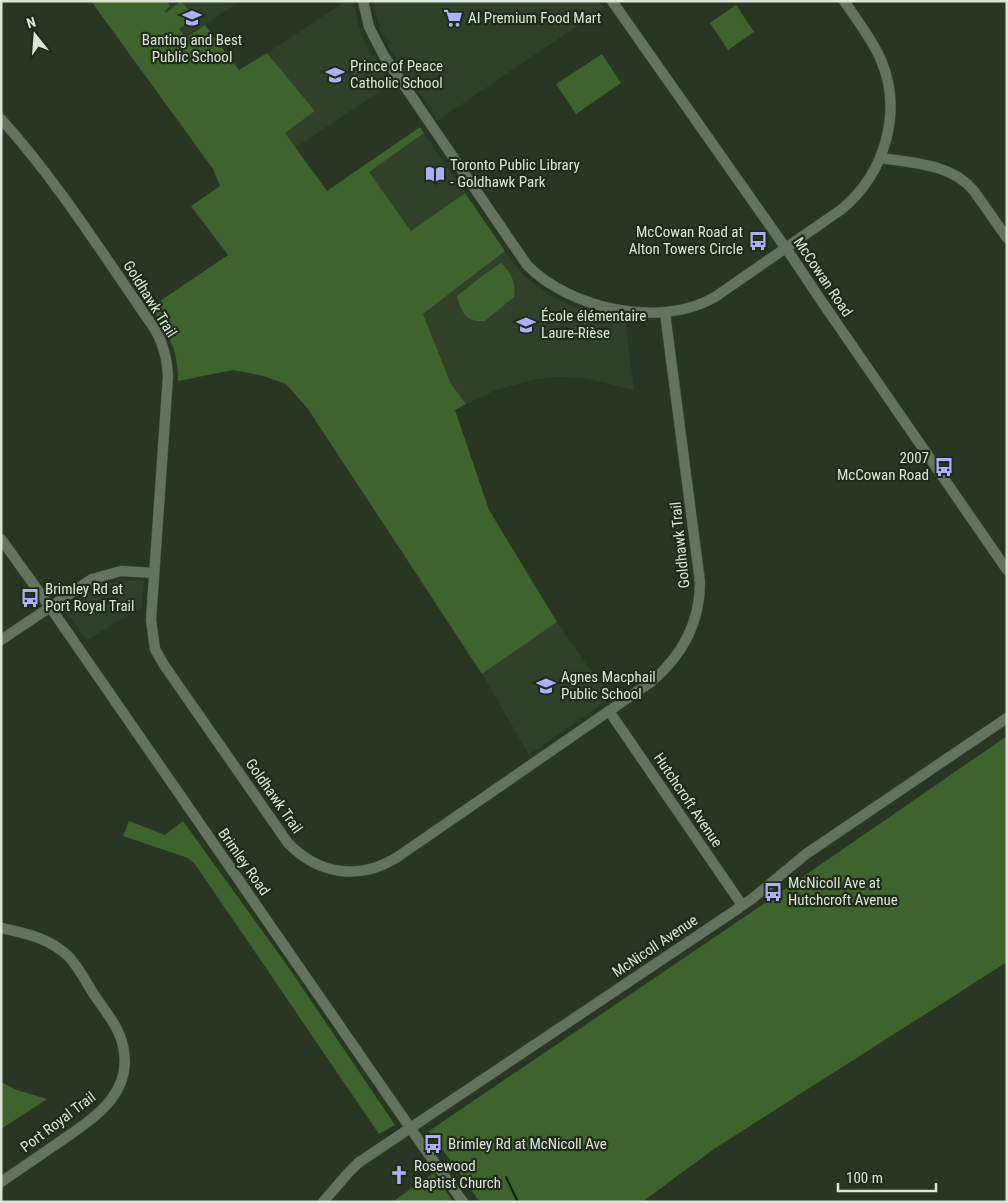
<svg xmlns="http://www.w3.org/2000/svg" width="1008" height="1203" viewBox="0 0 1008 1203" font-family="'Roboto Condensed',sans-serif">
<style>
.built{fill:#314029}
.green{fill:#3e632d}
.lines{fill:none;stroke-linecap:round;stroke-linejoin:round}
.stream{stroke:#0a2300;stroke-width:2}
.secondary-casing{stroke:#475141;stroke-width:11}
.secondary{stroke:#64735e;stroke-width:10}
.labels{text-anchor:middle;stroke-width:4.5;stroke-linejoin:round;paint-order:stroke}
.poi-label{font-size:15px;fill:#dde5d9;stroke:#1f2c1a;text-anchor:start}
.street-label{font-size:15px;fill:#dde5d9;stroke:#1f2c1a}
</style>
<rect width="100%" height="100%" fill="#293624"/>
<g class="built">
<path d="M167 1H240L186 38 165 12 170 6Z"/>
<path d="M346 1H353L358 24 366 44 391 84 295 148 285 133 315 111 267 53Z"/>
<path d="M373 1H599L604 8 438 120 391 50 380 29Z"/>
<path d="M424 133 465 193 411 231 369 172Z"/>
<path d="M505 251 523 275 548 294 574 307 625 320 634 390 584 378 556 377 533 380 496 390 466 404 451 384 423 314Z"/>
<path d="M125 580 144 581 142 607 87 640 66 611 67 608 94 589 110 583Z"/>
<path d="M557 622 593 674 612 697 529 755 482 674Z"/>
</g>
<g class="green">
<path d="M91 1H167L170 6 165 11 166 13 181 1 193 16 192 20 179 29 186 38 205 25 239 70 267 53 315 111 285 133 327 191 420 127 424 133 369 172 411 231 465 193 505 251 423 314 451 384 466 404 455 410 489 510 557 622 482 674 308 409 286 384 260 375 233 370 178 381C179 352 167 330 151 307L228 255 191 206 220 186 213 169Z"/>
<path d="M736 5 754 32 728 50 710 23Z"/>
<path d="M602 54 621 83 576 114 556 84Z"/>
<path d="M501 263C512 274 516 283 514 297L485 321C466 322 462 314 457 296L482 276Z"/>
<path d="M1007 736V962L714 1149 642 1202H480L429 1131 743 918Z"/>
<path d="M129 821 165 835 183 821 289 968 395 1125 379 1134 195 864 188 858 123 836Z"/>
<path d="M1 1082 17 1090 47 1099 1 1129Z"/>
<path d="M434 1173 453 1202H392L431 1175Z"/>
</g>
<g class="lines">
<path class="stream" d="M506 1177 518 1202"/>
<g class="secondary-casing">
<g id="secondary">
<path d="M363 1 369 27 384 56 527 265C570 309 660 329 715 297L842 209C885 173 903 112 881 60 872 39 857 20 844 1"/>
<path d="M612 1 792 257 820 299 1007 570"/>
<path d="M1 119C58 182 104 256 152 325 163 341 167 357 168 376L151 620 155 649 164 665 288 843C318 874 358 881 396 858L651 682C682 656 700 622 700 582L665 313"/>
<path d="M881 158C913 163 952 164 974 191L1007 238"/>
<path d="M1 539 50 607 420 1142 463 1202"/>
<path d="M1 640 92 579 121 571 154 573"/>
<path d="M609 711 742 905"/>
<path d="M1 928C26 933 52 939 70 958 79 968 86 982 93 993 104 1010 119 1026 123 1046 134 1095 92 1119 58 1143 39 1156 20 1169 1 1182"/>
<path d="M323 1202 349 1172 358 1163 733 912 753 898 806 854 1007 718"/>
</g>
</g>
<use href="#secondary" class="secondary"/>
</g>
<defs>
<g id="school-bare" transform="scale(1.5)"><path d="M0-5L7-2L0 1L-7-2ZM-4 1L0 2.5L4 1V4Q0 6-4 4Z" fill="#adaffb" stroke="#1f2c1a" stroke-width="2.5" paint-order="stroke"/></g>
<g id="supermarket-bare" transform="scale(1.5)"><path d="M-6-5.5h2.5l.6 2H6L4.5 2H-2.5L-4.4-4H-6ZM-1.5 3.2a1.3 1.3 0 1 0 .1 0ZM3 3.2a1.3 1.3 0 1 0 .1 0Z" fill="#adaffb" stroke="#1f2c1a" stroke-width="2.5" paint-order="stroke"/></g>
<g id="library-bare" transform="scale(1.5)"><path d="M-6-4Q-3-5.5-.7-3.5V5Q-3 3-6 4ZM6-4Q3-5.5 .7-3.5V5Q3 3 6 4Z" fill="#adaffb" stroke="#1f2c1a" stroke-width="2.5" paint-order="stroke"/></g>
<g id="bus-bare" transform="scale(1.5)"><path d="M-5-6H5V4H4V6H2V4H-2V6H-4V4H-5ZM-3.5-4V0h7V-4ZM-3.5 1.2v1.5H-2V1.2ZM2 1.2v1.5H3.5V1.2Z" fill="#adaffb" stroke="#1f2c1a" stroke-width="2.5" paint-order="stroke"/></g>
<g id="church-bare" transform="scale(1.5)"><path d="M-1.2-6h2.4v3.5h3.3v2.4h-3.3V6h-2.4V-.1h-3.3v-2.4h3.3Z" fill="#adaffb" stroke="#1f2c1a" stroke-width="2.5" paint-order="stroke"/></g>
</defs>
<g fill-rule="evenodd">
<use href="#school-bare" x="192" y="18"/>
<use href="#supermarket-bare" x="453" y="18"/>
<use href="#school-bare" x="335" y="75"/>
<use href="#library-bare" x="435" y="174"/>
<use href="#bus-bare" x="758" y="241"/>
<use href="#school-bare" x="526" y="325"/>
<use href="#bus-bare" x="944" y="467"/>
<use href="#bus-bare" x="30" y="598"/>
<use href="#school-bare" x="546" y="686"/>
<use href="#bus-bare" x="773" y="892"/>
<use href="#bus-bare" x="433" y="1144"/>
<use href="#church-bare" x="399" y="1175"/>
</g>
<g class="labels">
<g class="poi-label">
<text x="468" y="23">AI Premium Food Mart</text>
<text x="192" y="45" text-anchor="middle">Banting and Best<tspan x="192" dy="17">Public School</tspan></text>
<text x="350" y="71">Prince of Peace<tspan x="350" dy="17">Catholic School</tspan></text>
<text x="450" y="170">Toronto Public Library<tspan x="450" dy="17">- Goldhawk Park</tspan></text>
<text x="743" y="237" text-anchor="end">McCowan Road at<tspan x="743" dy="17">Alton Towers Circle</tspan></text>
<text x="541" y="321">École élémentaire<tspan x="541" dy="17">Laure-Rièse</tspan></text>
<text x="929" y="463" text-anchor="end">2007<tspan x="929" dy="17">McCowan Road</tspan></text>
<text x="45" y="594">Brimley Rd at<tspan x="45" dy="17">Port Royal Trail</tspan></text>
<text x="561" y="682">Agnes Macphail<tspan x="561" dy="17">Public School</tspan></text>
<text x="788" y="888">McNicoll Ave at<tspan x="788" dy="17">Hutchcroft Avenue</tspan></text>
<text x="448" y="1149">Brimley Rd at McNicoll Ave</text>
<text x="414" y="1171">Rosewood<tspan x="414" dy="17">Baptist Church</tspan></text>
</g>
<g class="street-label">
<text transform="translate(823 277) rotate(56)" y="5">McCowan Road</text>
<text transform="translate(150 299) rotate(58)" y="5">Goldhawk Trail</text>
<text transform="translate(680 545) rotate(-96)" y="5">Goldhawk Trail</text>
<text transform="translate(274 796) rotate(55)" y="5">Goldhawk Trail</text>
<text transform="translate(688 800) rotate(56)" y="5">Hutchcroft Avenue</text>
<text transform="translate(244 862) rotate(55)" y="5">Brimley Road</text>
<text transform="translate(655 946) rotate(-34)" y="5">McNicoll Avenue</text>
<text transform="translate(58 1122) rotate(-37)" y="5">Port Royal Trail</text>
</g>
</g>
<rect width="1008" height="1203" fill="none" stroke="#dde5d9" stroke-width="5"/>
<g transform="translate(35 35) rotate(343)" stroke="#1f2c1a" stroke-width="4" paint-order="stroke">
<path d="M0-4L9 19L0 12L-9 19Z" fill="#dde5d9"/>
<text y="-8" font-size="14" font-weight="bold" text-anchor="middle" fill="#dde5d9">N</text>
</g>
<path d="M838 1183v8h98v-8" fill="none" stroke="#dde5d9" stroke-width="2.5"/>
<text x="846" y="1183" font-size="15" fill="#dde5d9" stroke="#1f2c1a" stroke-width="4" paint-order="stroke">100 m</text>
</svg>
